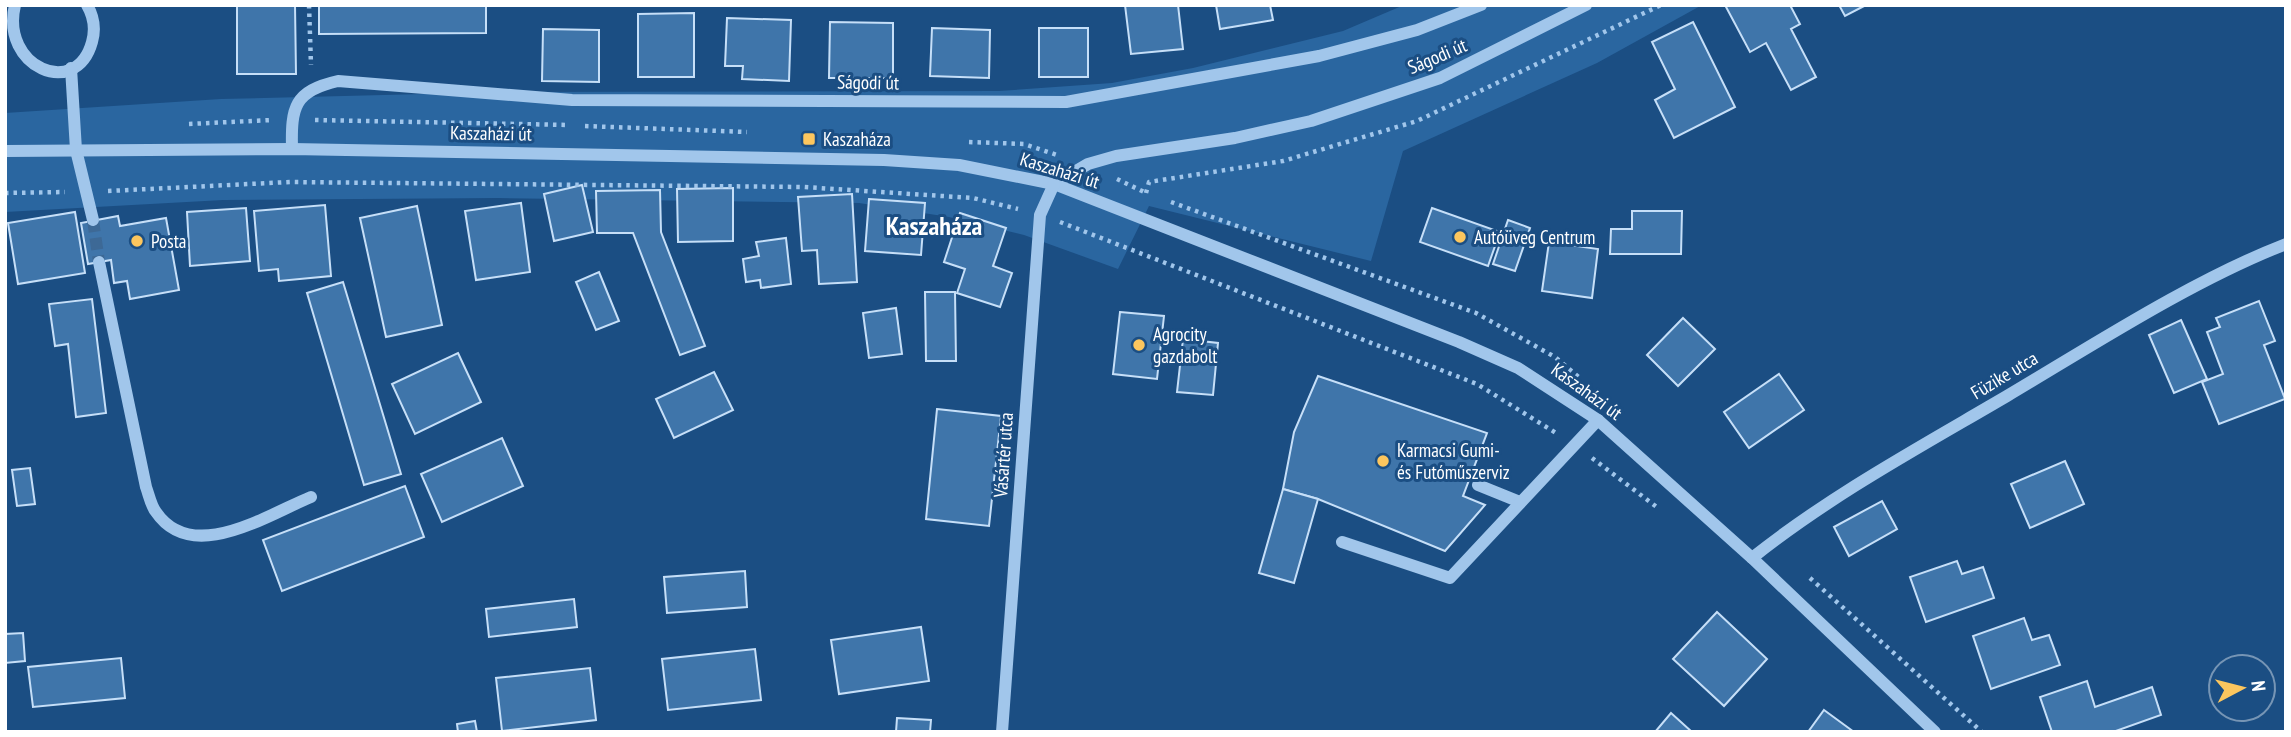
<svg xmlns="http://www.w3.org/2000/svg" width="2291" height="737" viewBox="0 0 2291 737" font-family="'PT Sans Narrow',sans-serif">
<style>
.green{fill:#2a66a0}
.building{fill:#3f75aa;stroke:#c6dff8;stroke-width:2}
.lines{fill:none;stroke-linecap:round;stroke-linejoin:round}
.minor-tunnel{stroke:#3d6996;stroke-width:12;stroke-dasharray:12 6;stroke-linecap:butt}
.path{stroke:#a1c6eb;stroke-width:4.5;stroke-dasharray:3.5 5;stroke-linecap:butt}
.minor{stroke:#a1c6eb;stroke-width:12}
.poi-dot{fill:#fcc65e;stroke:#1b4e83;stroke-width:2.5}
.labels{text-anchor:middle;stroke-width:6;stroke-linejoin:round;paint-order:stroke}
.street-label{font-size:19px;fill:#fff;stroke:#1b4e83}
.poi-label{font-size:19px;fill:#fff;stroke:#1b4e83;text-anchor:start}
.district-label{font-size:26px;font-weight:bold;fill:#fff;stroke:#1b4e83}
</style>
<rect width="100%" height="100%" fill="#1b4e83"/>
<path class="green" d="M1404 5H1702L1597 63 1403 151 1371 261 1149 206 1118 269 1024 235 949 217 859 203 498 198 223 200 5 212V113L221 99 504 92 999 91 1112 83 1193 68 1343 31Z"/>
<g class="building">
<path d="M237 5H295L296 74H237Z"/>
<path d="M319 5H486V33L319 34Z"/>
<path d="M1125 5H1178L1183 49 1131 54Z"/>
<path d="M1216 5H1270L1273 20 1220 29Z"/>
<path d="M1725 5H1790L1800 24 1791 29 1816 77 1791 90 1766 43 1750 52Z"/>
<path d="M1839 5H1866L1845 16Z"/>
<path d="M694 13V77H638V14Z"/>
<path d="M727 18 791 20 789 81 742 79 743 66H725Z"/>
<path d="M830 22 893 23V78H829Z"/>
<path d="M1693 22 1735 107 1674 138 1655 100 1675 89 1652 42Z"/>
<path d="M932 28 990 30 989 78 930 76Z"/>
<rect x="1039" y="28" width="49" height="49"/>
<path d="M543 29 599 30V82L542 81Z"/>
<path d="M582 185 593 232 554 241 544 194Z"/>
<path d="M733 188V241L678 242 677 189Z"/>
<path d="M660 190 661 232 705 346 680 355 633 233H597L596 191Z"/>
<path d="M852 194 857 282 819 284 817 250 802 251 798 197Z"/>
<path d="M869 199 925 203 921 255 865 251Z"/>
<path d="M521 203 530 272 476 280 465 211Z"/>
<path d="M325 205 331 276 279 281 278 269 259 271 254 211Z"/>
<path d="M417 206 442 325 386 337 360 218Z"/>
<path d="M246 208 250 261 190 266 187 212Z"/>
<path d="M1432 208 1500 232 1488 266 1420 242Z"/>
<path d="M1632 211H1682L1681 254H1610L1611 229H1632Z"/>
<path d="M75 212 85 273 18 284 8 223Z"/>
<path d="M960 213 1006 228 993 266 1012 273 1000 307 957 293 965 269 944 262Z"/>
<path d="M118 216 120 226 166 218 179 290 130 299 127 281 114 283 111 260 88 264 81 223Z"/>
<path d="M1508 220 1530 228 1515 271 1493 264Z"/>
<path d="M786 238 791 284 761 288 760 280 746 282 743 259 759 256 756 242Z"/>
<path d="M1549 242 1598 249 1592 298 1542 291Z"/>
<path d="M599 272 619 321 596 330 576 282Z"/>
<path d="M343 282 401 474 364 485 307 293Z"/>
<path d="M925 292H955L956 361H926Z"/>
<path d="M92 299 106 413 76 417 68 344 55 346 49 304Z"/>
<path d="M2259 301 2275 341 2264 345 2285 399 2219 424 2202 382 2223 374 2207 332 2220 327 2216 318Z"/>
<path d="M896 308 902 354 869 358 863 313Z"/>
<path d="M1120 312 1164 316 1157 379 1113 374Z"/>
<path d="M1683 318 1715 349 1678 386 1647 355Z"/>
<path d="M2181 320 2207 379 2174 393 2149 335Z"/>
<path d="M1183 339 1218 343 1213 395 1177 392Z"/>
<path d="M458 353 481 402 415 434 392 384Z"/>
<path d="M714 372 733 410 674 438 656 399Z"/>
<path d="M1779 374 1804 410 1749 448 1724 412Z"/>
<path d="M1318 376 1487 433 1463 496 1485 505 1445 551 1318 499 1283 489 1294 432Z"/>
<path d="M937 409 1001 416 989 526 926 519Z"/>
<path d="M502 438 523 486 442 522 421 474Z"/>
<path d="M2065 461 2084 504 2030 528 2011 484Z"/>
<path d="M30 468 35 504 17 506 12 470Z"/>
<path d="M405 486 424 537 282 591 263 540Z"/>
<path d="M1283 489 1318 499 1294 583 1259 573Z"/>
<path d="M1882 501 1897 529 1849 556 1834 527Z"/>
<path d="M1957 561 1962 574 1983 567 1994 598 1926 622 1910 577Z"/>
<path d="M745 571 747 607 667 613 664 577Z"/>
<path d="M574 599 577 627 489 637 486 609Z"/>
<path d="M1717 612 1767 659 1724 706 1673 659Z"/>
<path d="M2024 618 2032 640 2049 635 2060 665 1991 689 1973 636Z"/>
<path d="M921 627 929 681 839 694 831 640Z"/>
<path d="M23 633 25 661 5 663V634Z"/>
<path d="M755 649 761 700 668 710 662 659Z"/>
<path d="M121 658 125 698 33 707 28 667Z"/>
<path d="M590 668 596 720 502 731 496 678Z"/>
<path d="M2087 681 2095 707 2152 687 2161 715 2113 732H2052L2040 697Z"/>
<path d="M1824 710 1854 732H1808Z"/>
<path d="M1671 713 1692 732H1655Z"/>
<path d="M897 718 931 720 930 732H896Z"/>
<path d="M475 721 477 732H458L457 724Z"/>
</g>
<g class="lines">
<path class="minor-tunnel" d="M93 220 99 262"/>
<g class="path">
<path d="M309 5 311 65"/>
<path d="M315 120 569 125"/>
<path d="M189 124 272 120"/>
<path d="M585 126 747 132"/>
<path d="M969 142 1024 144 1060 156"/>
<path d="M1117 179 1144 192"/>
<path d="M108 191 290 182 804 187 973 198 1018 209"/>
<path d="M5 193 65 192"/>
<path d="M1146 193 1149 182 1283 161 1417 121 1661 5"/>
<path d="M1171 202 1476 313 1555 357 1582 380"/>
<path d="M1060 222 1477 384 1556 433"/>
<path d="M1592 458 1658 508"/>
<path d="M1810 578 1982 732"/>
</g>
<g class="minor">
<path d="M15 5C0 67 76 100 92 42 96 28 94 17 87 5"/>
<path d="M71 68 76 150 93 220"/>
<path d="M292 149C291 107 294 91 338 81L572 100 1066 102 1319 56 1417 30 1481 5"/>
<path d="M5 151 292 149 884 160 959 165 1054 184 1459 342 1518 368 1598 420 1752 558 1935 732"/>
<path d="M1054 184 1088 164 1116 156 1235 138 1311 121 1440 78 1586 5"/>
<path d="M99 262 146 487C149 495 151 506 156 512 192 565 267 515 311 497"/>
<path d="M1478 485 1520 502"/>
<path d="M1342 542 1450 578 1598 420"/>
<path d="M1752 558C1831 495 1920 447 2007 396 2093 345 2193 280 2286 244"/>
<path d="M1002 732 1040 215 1054 184"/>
</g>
</g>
<g class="poi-dot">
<rect x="802" y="132" width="14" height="14" rx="3.5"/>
<circle cx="1460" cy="237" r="7"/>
<circle cx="137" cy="241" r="7"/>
<circle cx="1139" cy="345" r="7"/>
<circle cx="1383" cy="461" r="7"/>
</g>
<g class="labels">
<g class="street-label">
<text transform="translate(1437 56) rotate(-23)" y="7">Ságodi út</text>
<text transform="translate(868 82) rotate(1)" y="7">Ságodi út</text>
<text transform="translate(491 133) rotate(1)" y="7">Kaszaházi út</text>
<text transform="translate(1060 170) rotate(17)" y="7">Kaszaházi út</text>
<text transform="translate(2004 375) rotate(-31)" y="7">Füzike utca</text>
<text transform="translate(1587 391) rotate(36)" y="7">Kaszaházi út</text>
<text transform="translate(1003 455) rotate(-86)" y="7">Vásártér utca</text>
</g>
<g class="poi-label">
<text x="823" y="146">Kaszaháza</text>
<text x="1474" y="244">Autóüveg Centrum</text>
<text x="151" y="248">Posta</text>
<text x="1153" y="341">Agrocity<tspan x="1153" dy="22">gazdabolt</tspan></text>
<text x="1397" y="457">Karmacsi Gumi-<tspan x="1397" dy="22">és Futóműszerviz</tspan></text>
</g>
<g class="district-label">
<text x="934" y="235">Kaszaháza</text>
</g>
</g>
<rect width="2291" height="737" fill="none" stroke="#ffffff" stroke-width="14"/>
<g transform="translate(2242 688) rotate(83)"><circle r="33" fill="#1b4e83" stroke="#7695b5" stroke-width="2"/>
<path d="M0-5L12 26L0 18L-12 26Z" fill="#fcc65e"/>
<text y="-10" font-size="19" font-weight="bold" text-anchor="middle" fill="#ffffff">N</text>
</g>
</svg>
